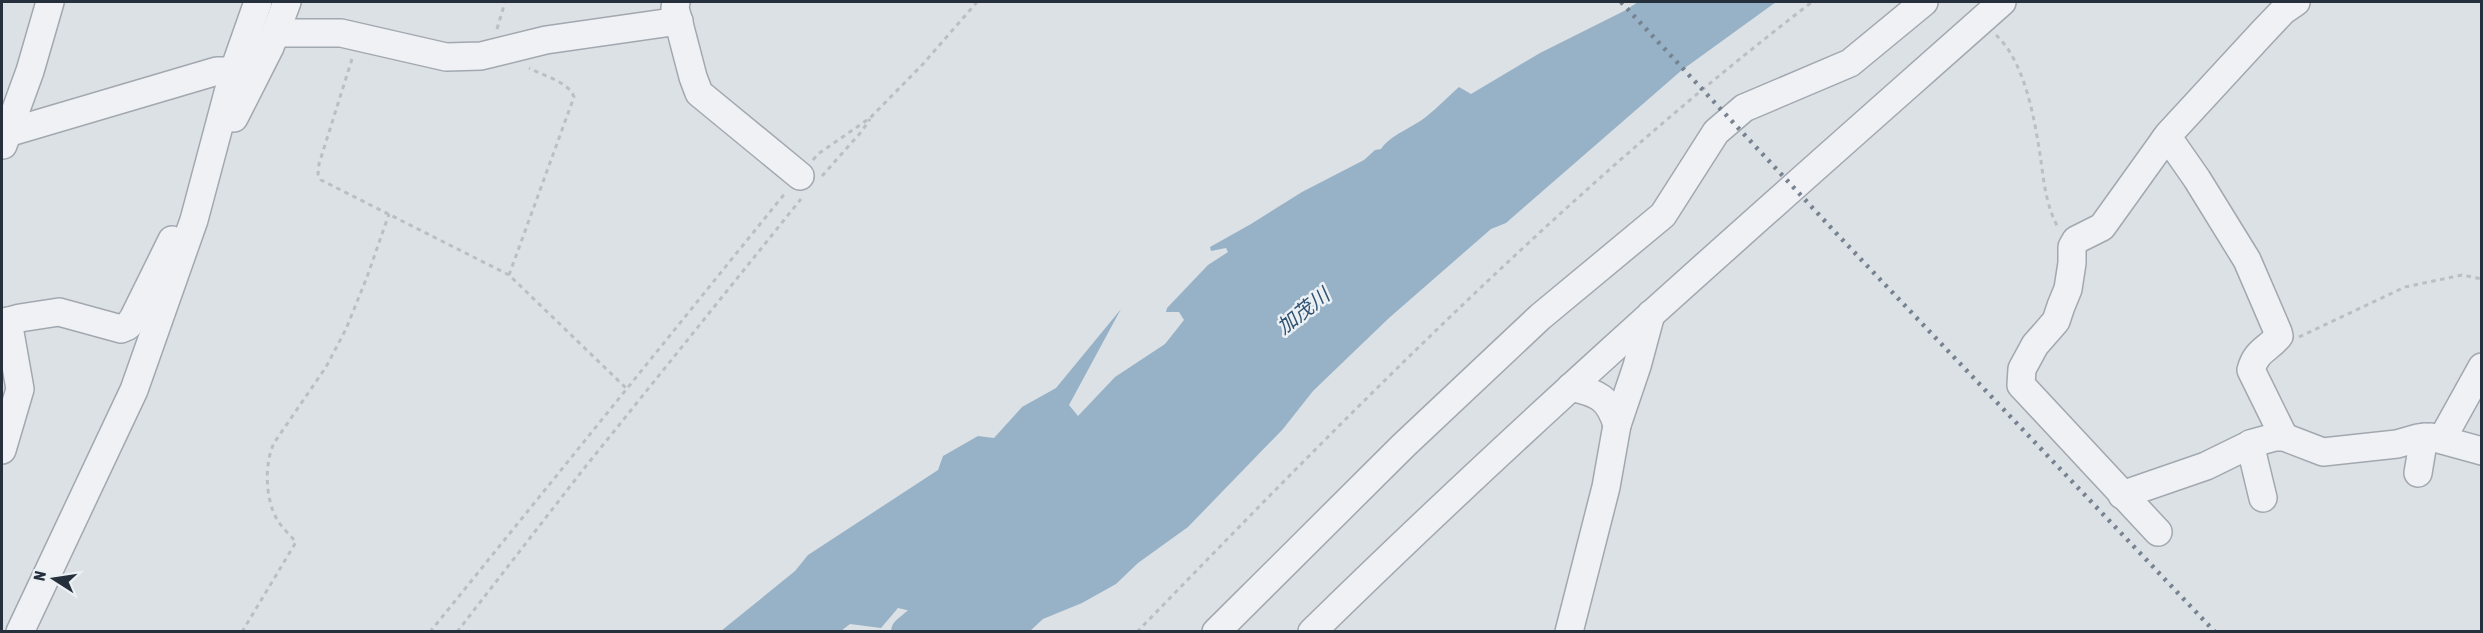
<svg xmlns="http://www.w3.org/2000/svg" width="2483" height="633" viewBox="0 0 2483 633" font-family="'Asap Condensed','Noto Sans JP',sans-serif">
<style>
.water{fill:#97b2c7}
.lines{fill:none;stroke-linecap:round;stroke-linejoin:round}
.river{stroke:#97b2c7;stroke-width:32}
.minor-casing{stroke:#a2a8b0;stroke-width:30}
.path{stroke:#bbbfc5;stroke-width:3;stroke-dasharray:4.5 4.5;stroke-linecap:butt}
.minor{stroke:#eff1f5;stroke-width:27}
.rail{stroke:#768290;stroke-width:4.5;stroke-dasharray:3 6;stroke-linecap:butt}
.labels{text-anchor:middle;stroke-width:5;stroke-linejoin:round;paint-order:stroke}
.water-label{font-size:20px;font-style:italic;fill:#315270;stroke:#ebf0f4}
</style>
<rect width="100%" height="100%" fill="#dce1e6"/>
<path class="water" d="M1638 2H1776L1682 70 1506 223 1491 229 1389 318 1313 391 1283 429 1188 527 1138 563 1116 584 1082 603 1043 619 1030 631H921L915 612 898 608 881 628 850 624 841 631H721L795 571 808 555 938 470 943 456 978 436 994 438 1022 407 1056 388 1121 309 1069 405 1078 416 1115 377 1165 344 1184 320 1179 312H1166L1167 308 1208 265 1228 252 1226 248 1211 251 1210 247 1251 224 1302 192 1364 160 1375 150 1381 149C1390 135 1414 127 1427 116 1438 107 1449 96 1459 87L1471 94 1540 53 1626 10Z"/>
<g class="lines">
<path class="river" d="M907 632 951 595"/>
<g class="minor-casing">
<g id="minor">
<path d="M676 2 675 8 693 77 699 93 800 176"/>
<path d="M277 30 285 33H341L446 57 481 56 546 40 679 21"/>
<path d="M234 118 270 47 287 2"/>
<path d="M7 133 217 71H240L246 65"/>
<path d="M2165 139 2174 146 2197 179 2247 260 2278 332 2279 336C2267 350 2256 351 2251 370L2284 437"/>
<path d="M3 145 30 71 50 2"/>
<path d="M2 323 20 318 59 312 121 329 128 326 134 317 172 240"/>
<path d="M1571 387C1598 393 1609 398 1617 425"/>
<path d="M2442 439 2482 367"/>
<path d="M2250 444 2263 498"/>
<path d="M2 450 20 389 8 321"/>
<path d="M2418 473 2424 437"/>
<path d="M2122 495 2206 466 2253 443 2275 437H2284L2323 452 2397 444 2418 438 2431 437 2482 451"/>
<path d="M2158 532 2021 385 2022 369 2035 345 2056 321 2061 306 2068 289 2072 263V247L2076 240 2102 227 2168 135 2263 32 2283 11 2296 2"/>
<path d="M20 632 134 390 194 220 234 70 258 2"/>
<path d="M1216 632 1404 445 1540 317 1663 215 1716 132 1744 108 1850 63 1924 2"/>
<path d="M1312 632C1535 413 1770 208 2002 2"/>
<path d="M1569 632 1606 487 1617 425 1637 366 1651 314"/>
</g>
</g>
<g class="path">
<path d="M497 29 505 2"/>
<path d="M1996 35C2026 63 2035 122 2041 161 2044 184 2047 209 2059 229"/>
<path d="M352 59 319 164 318 174 321 180 509 275 626 388"/>
<path d="M813 160 818 154 870 118 923 64 977 2"/>
<path d="M822 176 862 131 870 119"/>
<path d="M509 275 574 97C569 82 542 75 529 68"/>
<path d="M2299 337 2405 287 2462 275 2482 279"/>
<path d="M242 632 296 542C290 535 283 529 278 521 265 500 264 464 274 443L326 367 346 329 367 277 389 214"/>
<path d="M430 632 786 192"/>
<path d="M457 632 582 471 801 199"/>
<path d="M1137 632C1351 411 1568 189 1812 2"/>
</g>
<use href="#minor" class="minor"/>
<path class="rail" d="M1621 2 1836 233 2215 632"/>
</g>
<g class="labels">
<g class="water-label">
<text transform="translate(1303 311) rotate(-38)" y="7">加茂川</text>
</g>
</g>
<rect width="2483" height="633" fill="none" stroke="#26303c" stroke-width="6"/>
<g transform="translate(54 579) rotate(282)" stroke="#ebf0f4" stroke-width="4.5" paint-order="stroke">
<path d="M0-4.5L10 22L0 15L-10 22Z" fill="#26303c"/>
<text y="-9" font-size="16" font-weight="bold" text-anchor="middle" fill="#26303c">N</text>
</g>
</svg>
